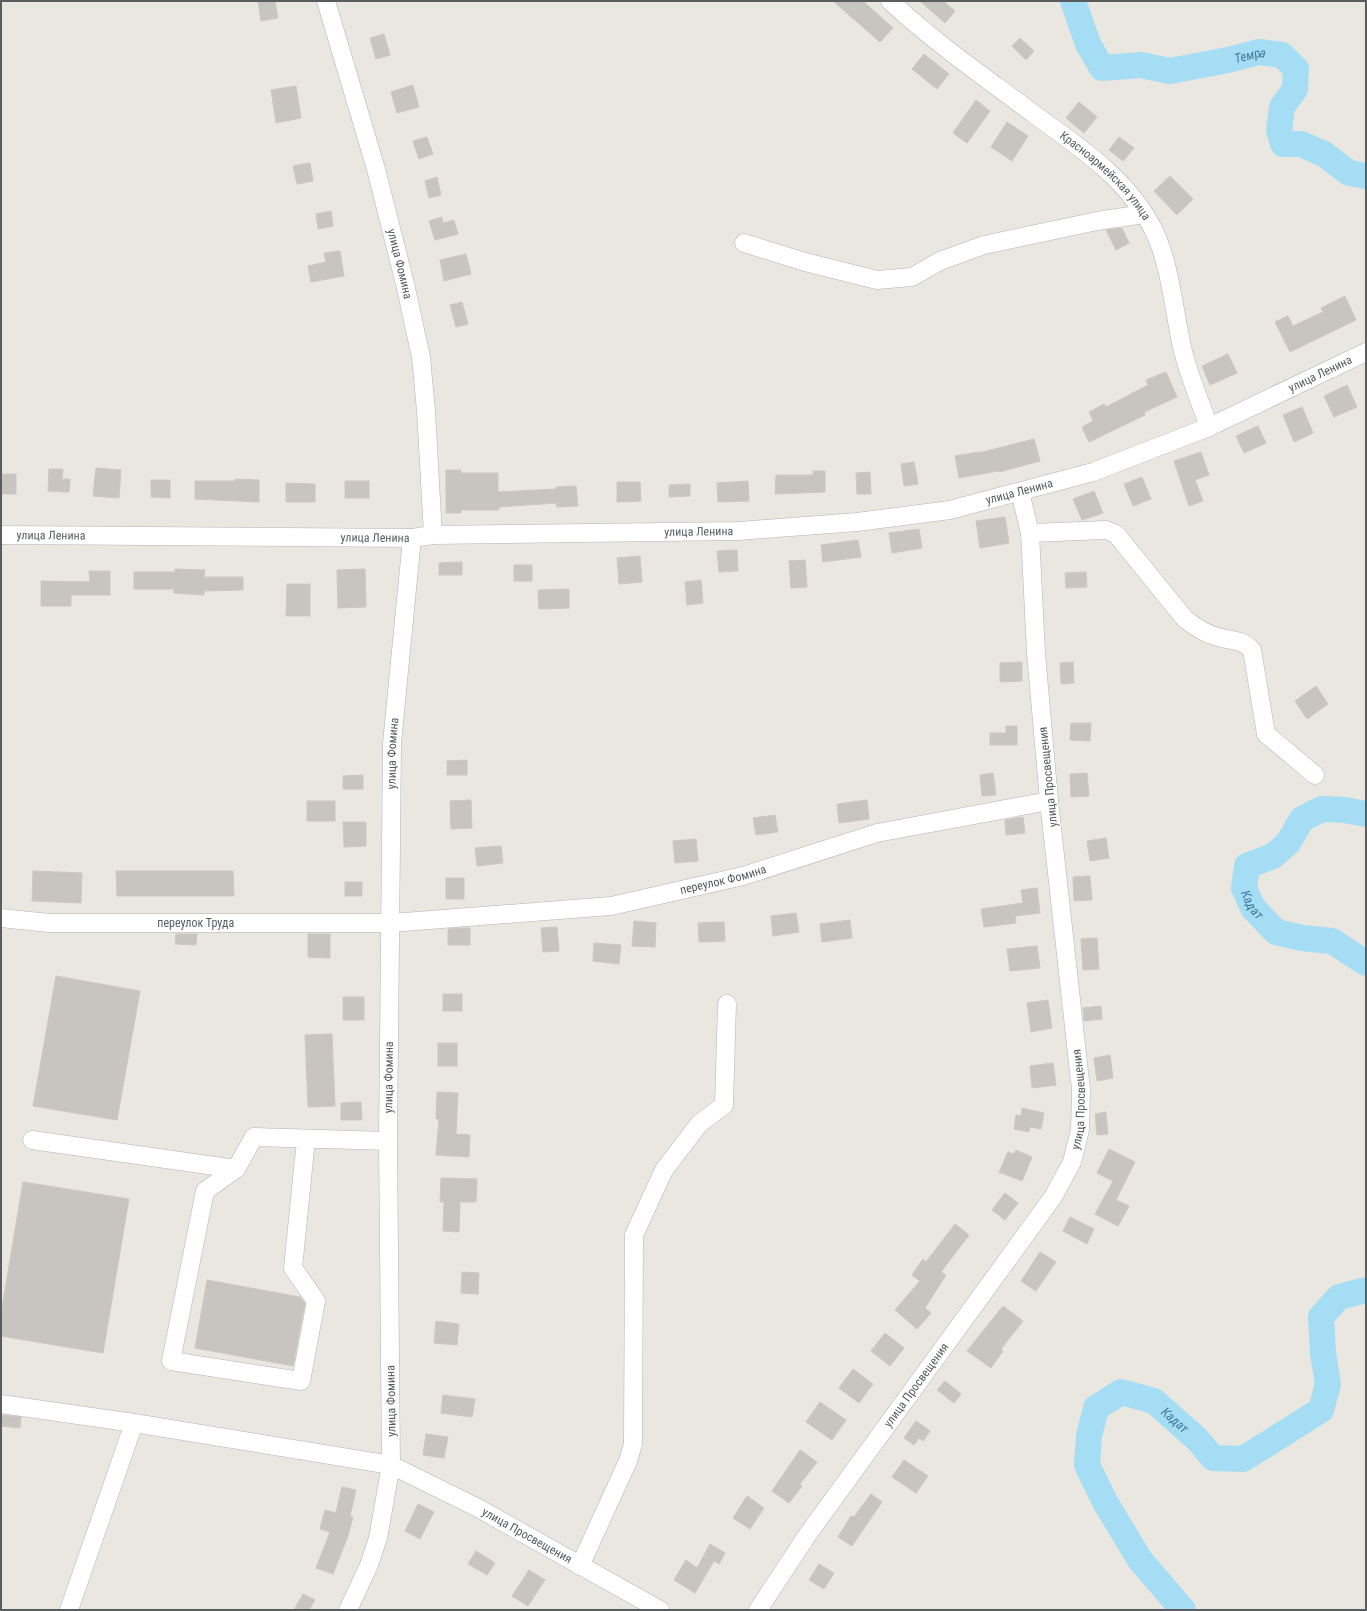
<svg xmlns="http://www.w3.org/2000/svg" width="1367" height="1611" viewBox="0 0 1367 1611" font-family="'Roboto Condensed',sans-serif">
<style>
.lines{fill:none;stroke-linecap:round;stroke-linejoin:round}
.river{stroke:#a5ddf5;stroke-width:26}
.building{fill:#c8c4bf;stroke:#cec7bf}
.minor-casing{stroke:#b1b3b6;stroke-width:19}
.minor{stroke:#fff;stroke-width:18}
.labels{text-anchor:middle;stroke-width:3;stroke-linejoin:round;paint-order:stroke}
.street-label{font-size:12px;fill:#595d5f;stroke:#fff}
.water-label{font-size:13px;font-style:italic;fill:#427a9c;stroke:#fff}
</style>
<rect width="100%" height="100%" fill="#eae7e0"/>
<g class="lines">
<g class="river">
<path id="s1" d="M1073 1 1088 44 1102 68 1141 65 1170 71 1228 60 1259 52 1282 55 1296 69 1295 89 1282 107 1279 130 1283 144H1301L1324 154 1349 173 1366 176"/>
<path id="s2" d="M1366 814 1345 810 1322 809 1302 819 1288 843 1273 856 1247 866 1244 888 1253 908 1276 932 1302 938 1332 941 1366 963"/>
<path id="s3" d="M1183 1610 1140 1560 1105 1502 1087 1465 1089 1436 1096 1408 1121 1392 1154 1401 1197 1439 1213 1458 1243 1459 1321 1410 1328 1384 1323 1353 1321 1317 1339 1297 1366 1290"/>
</g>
</g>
<g class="building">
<path d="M258 1H275L278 18 261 21Z"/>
<path d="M833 1H863L893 28 880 42Z"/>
<path d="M920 1H943L955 11 945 23Z"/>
<path d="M384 34 390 55 376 59 370 38Z"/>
<path d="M1020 38 1034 51 1026 60 1012 46Z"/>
<path d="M924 54 949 74 937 89 912 69Z"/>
<path d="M413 85 419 107 397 113 391 92Z"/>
<path d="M296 86 301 118 276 123 271 90Z"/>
<path d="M976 100 990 111 967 143 953 133Z"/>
<path d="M1079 102 1097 117 1084 133 1066 118Z"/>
<path d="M1007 122 1028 136 1012 161 991 147Z"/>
<path d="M427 137 433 154 419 159 413 141Z"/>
<path d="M1119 137 1134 148 1123 161 1109 150Z"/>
<path d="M310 163 313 181 297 184 293 166Z"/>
<path d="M1170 176 1193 199 1177 215 1154 191Z"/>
<path d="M437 177 441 195 429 198 425 181Z"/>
<path d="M331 211 333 226 318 229 316 214Z"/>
<path d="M442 217 443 223 454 220 458 234 435 240 429 221Z"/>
<path d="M1122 228 1129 243 1116 250 1106 230Z"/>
<path d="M340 251 344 276 311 282 308 266 326 262 324 253Z"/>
<path d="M466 254 471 274 444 281 440 260Z"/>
<path d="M1345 296 1356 320 1290 352 1275 322 1288 316 1293 326 1323 312 1321 308Z"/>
<path d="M462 302 468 324 456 327 450 305Z"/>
<path d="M1228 354 1237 373 1210 385 1202 366Z"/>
<path d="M1166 372 1177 397 1144 412 1145 415 1089 442 1082 427 1093 421 1089 412 1104 404 1106 407 1148 385 1146 380Z"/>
<path d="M1347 385 1357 407 1334 417 1324 396Z"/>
<path d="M1302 407 1313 433 1294 442 1283 415Z"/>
<path d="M1258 426 1266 443 1244 453 1236 436Z"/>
<path d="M1034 439 1040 461 999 472 998 471 959 478 955 456 979 452V453Z"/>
<path d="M1201 452 1209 475 1195 480 1203 501 1189 506 1174 461Z"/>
<path d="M914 462 918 484 904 486 901 464Z"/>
<path d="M96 468 121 470 119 498 93 496Z"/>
<path d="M49 469H63L62 479H70L69 492 48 491Z"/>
<path d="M446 470H461V473H498V492L556 489V487L576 486 578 506 557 507 556 503 499 507V510H461V513H446Z"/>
<path d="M813 471H825V492L775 494 776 475H813Z"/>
<path d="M870 472 871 494H857L856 473Z"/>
<rect x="1" y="474" width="15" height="20"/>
<path d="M1142 477 1151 499 1133 506 1124 484Z"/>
<path d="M235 479 259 480V502L195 499V481H235Z"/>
<path d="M151 480H170V498L151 497Z"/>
<rect x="345" y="481" width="24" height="17"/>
<path d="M748 481 749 501 718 502 717 483Z"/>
<path d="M617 482H640L641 501 617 502Z"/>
<path d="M286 483 315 484V502H286Z"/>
<path d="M690 484V496L669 497V485Z"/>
<path d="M1094 491 1103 513 1082 520 1073 499Z"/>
<path d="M1005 517 1009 543 980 548 976 521Z"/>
<path d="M919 529 922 548 892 553 889 533Z"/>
<path d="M858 540 861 557 823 562 821 545Z"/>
<path d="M737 550 738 571 719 572 717 551Z"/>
<path d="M640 556 642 582 619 584 617 558Z"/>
<path d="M805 560 807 587 791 588 789 561Z"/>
<path d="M462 562V575H439V563Z"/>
<rect x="514" y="565" width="18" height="16"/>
<path d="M175 569 205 570 204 577H243V590L204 591V595L174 593V589H134V572H175Z"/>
<path d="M365 569 366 607 338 608 337 570Z"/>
<path d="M89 571H110V595H71V606H41V581L90 582Z"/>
<path d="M1086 572 1087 587 1066 588 1065 573Z"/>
<path d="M701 580 703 603 687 605 685 582Z"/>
<path d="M287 584H310V616H286Z"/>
<path d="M569 589V608L539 609 538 590Z"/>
<path d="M1022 662V681L1000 682V663Z"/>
<path d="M1073 662 1074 683 1061 684 1060 663Z"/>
<path d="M1316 686 1328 704 1307 719 1295 701Z"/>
<path d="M1071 723H1091L1090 741 1070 740Z"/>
<path d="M1006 726H1017V745H990V733H1006Z"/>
<path d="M467 760V775H447V761Z"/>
<path d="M993 773 996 795 982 796 980 775Z"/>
<path d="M1087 773 1089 796 1071 797 1070 774Z"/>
<path d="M363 775V789H343V776Z"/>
<path d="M471 800 472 828 451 829 450 801Z"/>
<path d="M867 800 869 819 839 823 837 804Z"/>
<rect x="307" y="801" width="28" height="20"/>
<path d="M775 815 778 832 756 835 753 818Z"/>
<path d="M1023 817 1025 833 1006 835 1005 820Z"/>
<path d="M343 822H366V846L344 847Z"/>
<path d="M1106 838 1109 858 1090 861 1087 841Z"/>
<path d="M696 839 698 861 675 863 673 841Z"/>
<path d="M501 846 503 863 477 866 475 848Z"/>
<path d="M33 871 82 873 81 903 32 901Z"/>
<path d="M116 871H233L234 896H117Z"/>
<path d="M1090 876 1092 900 1074 901 1073 877Z"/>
<rect x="446" y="878" width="18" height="21"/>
<rect x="345" y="882" width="17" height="14"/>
<path d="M1037 888 1040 913 1015 916 1016 923 984 927 981 909 1023 903 1021 890Z"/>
<path d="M796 913 799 932 773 936 771 916Z"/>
<path d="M850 920 852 938 822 942 820 924Z"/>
<path d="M634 921 656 923 655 947 632 946Z"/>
<path d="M724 922 725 941 699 942 698 923Z"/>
<path d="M557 927 559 951 543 952 541 928Z"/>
<path d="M462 928H470V945H448V929Z"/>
<path d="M176 934H197L196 945 175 944Z"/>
<path d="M308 934H330V958L308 957Z"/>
<path d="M1097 938 1099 969 1083 970 1081 939Z"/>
<path d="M594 943 621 945 619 964 593 961Z"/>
<path d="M1037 946 1040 968 1010 971 1007 949Z"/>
<path d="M56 976 140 991 117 1120 33 1106Z"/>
<rect x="443" y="994" width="19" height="17"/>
<rect x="343" y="997" width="21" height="23"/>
<path d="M1048 1000 1052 1028 1031 1032 1027 1003Z"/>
<path d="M1101 1006 1102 1019 1084 1021 1083 1008Z"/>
<path d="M332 1034 335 1106 308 1107 305 1035Z"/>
<rect x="438" y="1043" width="19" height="23"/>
<path d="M1110 1055 1113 1078 1097 1081 1094 1058Z"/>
<path d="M1053 1063 1056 1085 1032 1088 1030 1066Z"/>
<path d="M437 1092 458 1093 456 1134 470 1135 469 1157 436 1155 439 1119H436Z"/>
<path d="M361 1102 362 1120H341V1103Z"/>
<path d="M1022 1108 1044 1113 1041 1129 1030 1127 1029 1132 1014 1129 1016 1115 1021 1116Z"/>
<path d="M1106 1112 1108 1134 1097 1135 1095 1114Z"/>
<path d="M1109 1149 1135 1162 1116 1200 1129 1206 1118 1226 1095 1214 1113 1181 1097 1173Z"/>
<path d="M1016 1150 1032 1157 1022 1181 999 1172 1008 1152 1014 1154Z"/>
<path d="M441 1178 477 1179 476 1202H460L459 1232 443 1231 444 1202H440Z"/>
<path d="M23 1182 129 1199 103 1353 1 1336V1314Z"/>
<path d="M1005 1193 1018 1203 1005 1220 992 1210Z"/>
<path d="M1070 1217 1094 1229 1087 1244 1063 1231Z"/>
<path d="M955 1224 969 1235 941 1272 946 1275 925 1308 931 1313 917 1329 895 1310 920 1281 912 1275 923 1259 926 1262Z"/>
<path d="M1040 1252 1056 1262 1036 1291 1021 1281Z"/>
<path d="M462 1272 479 1273 478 1294 461 1293Z"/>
<path d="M207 1280 300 1297 305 1303 293 1366 195 1348Z"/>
<path d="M1003 1306 1023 1321 1001 1349 1003 1351 991 1368 967 1351Z"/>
<path d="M436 1321 459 1324 457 1345 434 1343Z"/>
<path d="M885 1333 904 1348 890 1366 871 1351Z"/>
<path d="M853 1369 873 1384 859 1403 839 1388Z"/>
<path d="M945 1381 961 1394 954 1403 937 1390Z"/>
<path d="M443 1395 475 1399 472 1417 441 1413Z"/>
<path d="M820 1402 846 1420 832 1440 806 1422Z"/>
<path d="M1 1415 21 1417 20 1428 1 1426Z"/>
<path d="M916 1421 930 1431 923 1441 919 1438 914 1445 904 1438Z"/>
<path d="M426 1434 448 1437 444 1458 423 1455Z"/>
<path d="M800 1450 817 1462 800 1484 802 1486 789 1503 772 1491Z"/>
<path d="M904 1460 928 1476 916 1493 892 1477Z"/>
<path d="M342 1487 356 1490 350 1516 353 1517 348 1536 333 1574 316 1568 330 1532 320 1529 325 1510 336 1513Z"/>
<path d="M871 1494 882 1502 852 1546 838 1537 851 1516 854 1517Z"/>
<path d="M747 1496 764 1508 750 1529 733 1518Z"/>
<path d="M418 1504 434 1512 420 1539 405 1531Z"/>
<path d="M710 1544 725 1553 719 1564 714 1561 695 1593 674 1580 686 1560 697 1568Z"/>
<path d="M476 1551 495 1563 487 1575 468 1564Z"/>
<path d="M819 1564 834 1573 824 1589 809 1580Z"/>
<path d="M529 1570 545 1580 528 1606 512 1596Z"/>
<path d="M303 1594 315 1600 309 1610H294Z"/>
</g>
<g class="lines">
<g class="minor-casing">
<g id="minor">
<path id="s4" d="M326 1 376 169 405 284 421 357 426 411 433 535"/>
<path id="s5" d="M890 1C935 43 986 78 1035 115 1079 147 1128 179 1153 229 1170 262 1174 311 1182 347 1188 374 1200 401 1209 427"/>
<path d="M744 243 805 262 877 280 912 277 940 261 984 245 1097 221 1144 214"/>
<path d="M1030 533 1106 530 1116 534 1185 619C1195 627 1206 634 1218 637 1233 642 1240 638 1252 650L1266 734 1315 775"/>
<path id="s6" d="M1 535 412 538 433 535 739 531 857 522 950 510 1093 472 1209 427 1366 352"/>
<path id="s7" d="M1 918 49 923H391L611 906 743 876 877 833 1049 801"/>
<path d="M306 1139 293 1268 316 1301 301 1381 171 1361 205 1191 236 1169 254 1137 388 1141"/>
<path d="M32 1140 236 1169"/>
<path id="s8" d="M1 1404 134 1423 391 1465 478 1508 660 1610"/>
<path d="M580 1566 628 1461 633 1444 634 1235 664 1170 699 1124 724 1105 727 1004"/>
<path d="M69 1610 134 1423"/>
<path id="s9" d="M348 1610 369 1565 378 1538 391 1465 388 1141 392 743 412 538"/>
<path id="s10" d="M758 1610 808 1534 1053 1197 1072 1162 1080 1130 1081 1090 1049 801 1036 653 1030 533 1020 492"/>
</g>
</g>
<use href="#minor" class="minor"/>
</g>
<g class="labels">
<g class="street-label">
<text dy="4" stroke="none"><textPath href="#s5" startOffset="278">Красноармейская улица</textPath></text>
<text dy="4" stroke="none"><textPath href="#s4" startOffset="273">улица Фомина</textPath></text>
<text dy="4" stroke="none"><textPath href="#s6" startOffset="1346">улица Ленина</textPath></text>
<text dy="4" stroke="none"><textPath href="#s6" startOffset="1022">улица Ленина</textPath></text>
<text dy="4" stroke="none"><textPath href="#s6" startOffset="698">улица Ленина</textPath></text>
<text dy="4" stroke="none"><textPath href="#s6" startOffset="50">улица Ленина</textPath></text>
<text dy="4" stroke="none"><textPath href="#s6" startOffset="374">улица Ленина</textPath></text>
<text dy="4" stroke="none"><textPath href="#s9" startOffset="864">улица Фомина</textPath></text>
<text transform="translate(1048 777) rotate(-96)" y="4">улица Просвещения</text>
<text dy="4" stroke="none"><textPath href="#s7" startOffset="726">переулок Фомина</textPath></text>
<text dy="4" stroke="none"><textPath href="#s7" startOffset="195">переулок Труда</textPath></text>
<text dy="4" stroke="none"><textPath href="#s9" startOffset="540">улица Фомина</textPath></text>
<text dy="4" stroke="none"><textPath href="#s10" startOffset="611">улица Просвещения</textPath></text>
<text dy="4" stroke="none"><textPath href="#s10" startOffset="275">улица Просвещения</textPath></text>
<text transform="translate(391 1401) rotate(-91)" y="4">улица Фомина</text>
<text dy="4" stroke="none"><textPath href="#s8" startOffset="548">улица Просвещения</textPath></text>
</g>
<g class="water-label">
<text dy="5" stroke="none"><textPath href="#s1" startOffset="224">Темра</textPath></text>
<text dy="5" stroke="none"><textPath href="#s2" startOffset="183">Кадат</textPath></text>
<text dy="5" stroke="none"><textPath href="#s3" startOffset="325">Кадат</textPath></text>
</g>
</g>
<rect width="1367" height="1611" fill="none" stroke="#595d5f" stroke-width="4"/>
</svg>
